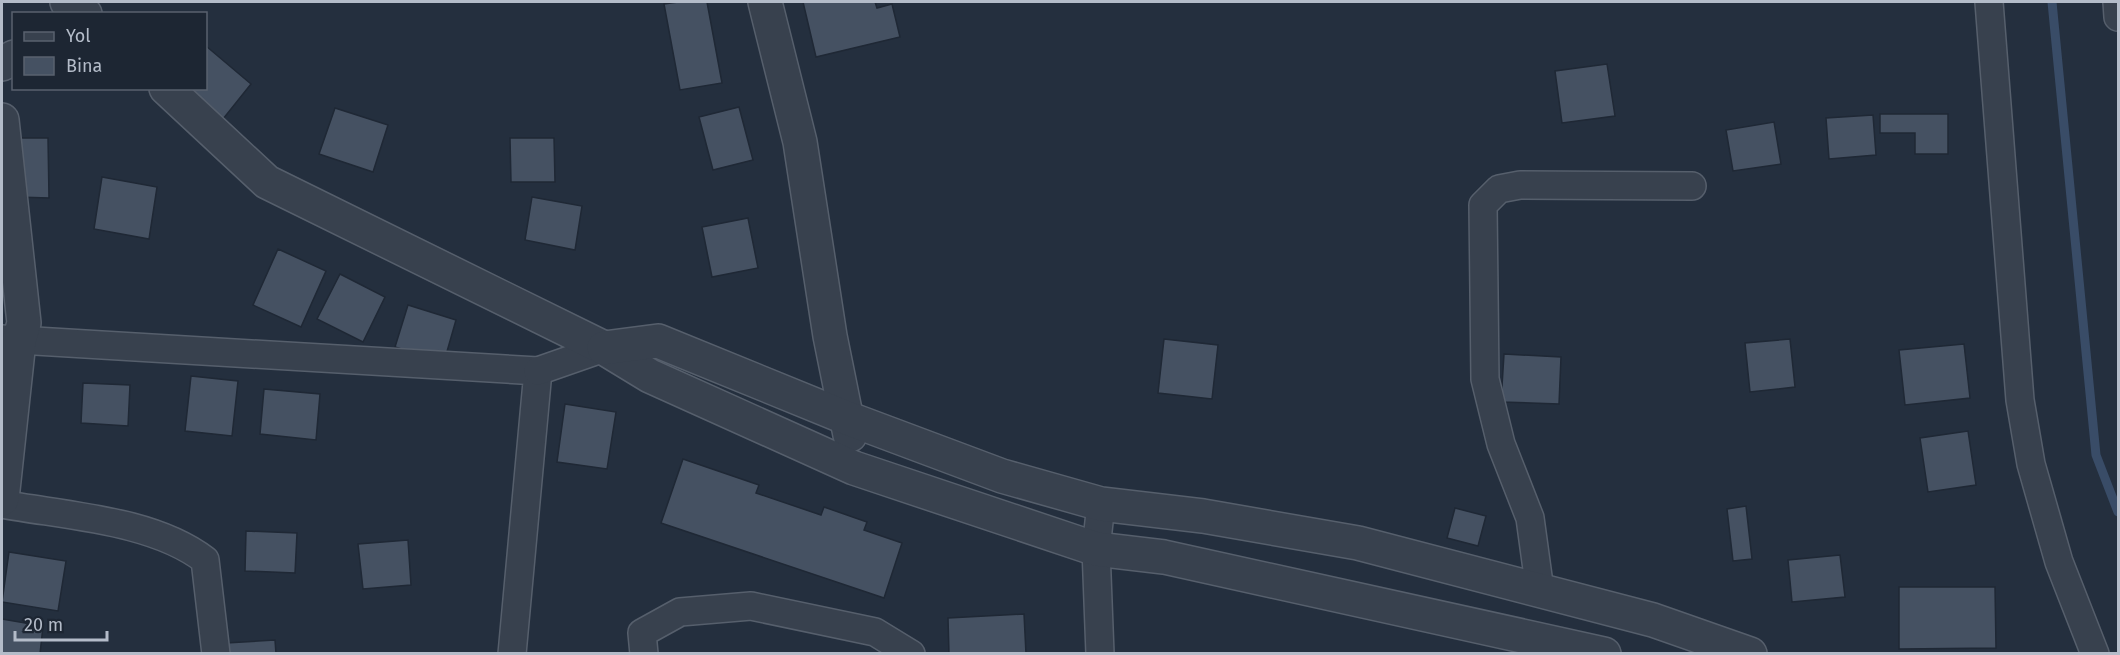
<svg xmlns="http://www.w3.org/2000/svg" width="2120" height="655" viewBox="0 0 2120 655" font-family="'Fira Sans',sans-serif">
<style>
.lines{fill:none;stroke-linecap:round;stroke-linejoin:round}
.stream{stroke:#394c67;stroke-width:9}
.building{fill:#455162;stroke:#1f2835;stroke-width:1.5}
.minor-casing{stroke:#565f6c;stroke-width:30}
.tertiary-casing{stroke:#565f6c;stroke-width:36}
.minor{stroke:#38414e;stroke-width:27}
.tertiary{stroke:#38414e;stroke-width:33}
</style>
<rect width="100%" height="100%" fill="#242f3e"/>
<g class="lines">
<path class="stream" d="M2052 2 2096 455 2118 512"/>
</g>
<g class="building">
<path d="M678 2H707L722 83 680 90 664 4Z"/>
<path d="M803 2H875L877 8 892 4 900 37 816 57Z"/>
<path d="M206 46 251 84 219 124 175 88H206Z"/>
<path d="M1607 64 1615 116 1562 123 1555 71Z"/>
<path d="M739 107 753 160 713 170 699 117Z"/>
<path d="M335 108 388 125 373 172 319 154Z"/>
<path d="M1880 114H1948V154H1915V133H1880Z"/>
<path d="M1873 115 1876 155 1829 159 1826 118Z"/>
<path d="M1774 122 1781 164 1733 171 1726 130Z"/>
<path d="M17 138H48L49 198 17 197Z"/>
<path d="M510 138H554L555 182H511Z"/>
<path d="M102 177 157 187 149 239 94 229Z"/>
<path d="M532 197 582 206 575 250 525 240Z"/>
<path d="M748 218 758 268 712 277 702 227Z"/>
<path d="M278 249 326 271 301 327 253 305Z"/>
<path d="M340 274 385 297 363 342 317 319Z"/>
<path d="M408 305 456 320 444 362 395 347Z"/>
<path d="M1164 339 1218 345 1212 399 1158 393Z"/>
<path d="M1790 339 1795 387 1750 392 1745 343Z"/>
<path d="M1964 344 1970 398 1905 405 1899 350Z"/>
<path d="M1504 354 1561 357 1559 404 1501 402Z"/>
<path d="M191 376 238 381 232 436 185 431Z"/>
<path d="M83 383 130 385 128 426 81 423Z"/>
<path d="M264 389 320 394 316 440 260 434Z"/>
<path d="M565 404 616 412 607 469 557 462Z"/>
<path d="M1968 431 1976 485 1928 492 1920 438Z"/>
<path d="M683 459 759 485 756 493 821 515 824 507 867 522 864 530 902 543 884 598 661 523Z"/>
<path d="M1746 506 1752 559 1733 561 1727 509Z"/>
<path d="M1455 508 1486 516 1478 546 1447 538Z"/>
<path d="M246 531 297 533 295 573 245 571Z"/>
<path d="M408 540 411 585 363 589 358 544Z"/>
<path d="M9 552 66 561 58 611 2 602Z"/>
<path d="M1840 555 1845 597 1792 602 1788 560Z"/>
<path d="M1899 587H1995L1996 648 1899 649Z"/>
<path d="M1024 614 1026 654H949L948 618Z"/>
<path d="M2 619 43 626 40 654H2Z"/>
<path d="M275 640 276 654H227L226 643Z"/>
</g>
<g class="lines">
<g class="minor-casing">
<g id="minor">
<path d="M1989 2 2020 400 2031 464 2059 562 2095 654"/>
<path d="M2117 2 2118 17"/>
<path d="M2 339 538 371 512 654"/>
<path d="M538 371 604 348"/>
<path d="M2 504C67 516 153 520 205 560L216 654"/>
<path d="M1540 591 1530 518 1501 444 1485 379 1483 205 1499 189 1520 185 1692 186"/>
<path d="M644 654 642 633 680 612 751 606 875 632 911 654"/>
<path d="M1100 654 1096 549 1101 504"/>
</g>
</g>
<g class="tertiary-casing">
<g id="tertiary">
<path d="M67 2 85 14"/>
<path d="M765 2 800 142 830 336 850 435"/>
<path d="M2 64 14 57"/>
<path d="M166 88 267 182 604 348 650 376 854 468 1096 549 1164 557 1604 654"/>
<path d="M2 120 24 323 19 341 2 499"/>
<path d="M604 348 658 341 847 418 1002 476 1101 504 1203 516 1358 543 1653 620 1750 654"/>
</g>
</g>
<use href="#minor" class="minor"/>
<use href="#tertiary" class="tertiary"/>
</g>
<rect width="2120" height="655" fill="none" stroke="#b4bcc9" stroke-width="6"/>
<rect x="12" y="12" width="195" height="78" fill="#1d2633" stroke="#59626f" stroke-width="1.5"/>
<rect x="24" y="32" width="30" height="9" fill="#38414e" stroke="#59626f" stroke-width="1.5"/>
<text x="66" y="42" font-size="18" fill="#b4bcc9">Yol</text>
<rect x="24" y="57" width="30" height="18" fill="#455162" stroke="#59626f" stroke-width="1.5"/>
<text x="66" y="72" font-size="18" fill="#b4bcc9">Bina</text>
<path d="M15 631v9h92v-9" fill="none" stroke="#b4bcc9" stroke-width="3"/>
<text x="24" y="631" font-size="18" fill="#b4bcc9" stroke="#1d2633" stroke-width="4.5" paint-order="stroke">20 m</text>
</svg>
